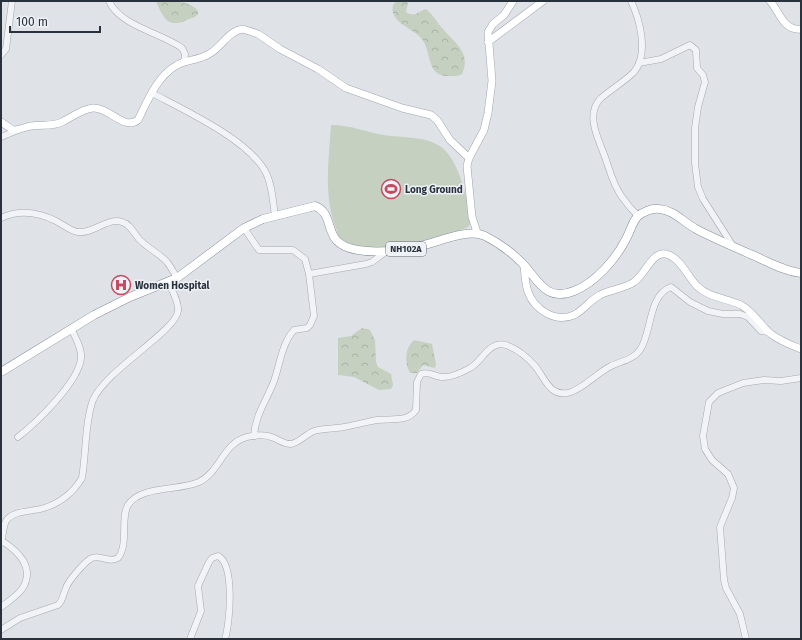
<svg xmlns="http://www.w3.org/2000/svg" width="802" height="640" viewBox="0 0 802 640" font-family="'Fira Sans',sans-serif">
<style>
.forest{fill:url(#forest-crowns)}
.green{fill:#c5d0c0}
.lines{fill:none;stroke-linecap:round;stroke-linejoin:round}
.minor-casing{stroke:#a5a9b1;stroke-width:7}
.major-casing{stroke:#9fa7b2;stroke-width:8}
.highway-casing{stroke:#87909d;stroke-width:9}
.minor{stroke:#f1f3f6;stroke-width:6}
.major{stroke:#fff;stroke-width:7}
.highway{stroke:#fff;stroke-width:8}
.labels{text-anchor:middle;stroke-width:3;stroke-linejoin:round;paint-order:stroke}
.shield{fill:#eef1f5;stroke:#646b74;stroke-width:1}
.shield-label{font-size:9px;font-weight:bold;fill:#29313d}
.poi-label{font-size:10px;font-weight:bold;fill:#29313d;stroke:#eef1f5;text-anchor:start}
</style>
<defs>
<pattern id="forest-crowns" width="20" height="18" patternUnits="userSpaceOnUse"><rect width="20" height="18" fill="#c5d0c0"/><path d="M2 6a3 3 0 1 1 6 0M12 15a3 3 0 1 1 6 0" fill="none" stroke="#a9b3a6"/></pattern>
</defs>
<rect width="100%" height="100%" fill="#dfe2e7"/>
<g class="forest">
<path d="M156 1C170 1 190 0 198 11V14C195 18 191 18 187 20 167 29 163 17 156 1Z"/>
<path d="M396 1H411L408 2 406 12C415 18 417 12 426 9 434 16 436 21 442 28 454 42 472 53 462 74 457 77 453 76 447 76 426 76 432 50 421 38 411 27 389 22 393 5Z"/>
<path d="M362 328 370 330 375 340 376 362 378 367 391 374 393 385 391 389 379 390 354 377 338 375V338L351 336Z"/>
<path d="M414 340 432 344 436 364 435 368 423 365 417 373H410C404 362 405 348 414 340Z"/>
</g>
<path class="green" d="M331 125C350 125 366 132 384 135 401 138 423 136 438 145 459 156 469 203 470 224L468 227C444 238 361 261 341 239 338 237 337 231 336 228 323 195 329 159 331 125Z"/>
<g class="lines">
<g class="minor-casing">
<g id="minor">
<path d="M109 1C120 26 161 33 182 48L185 54 184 62"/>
<path d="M631 1C640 20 649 54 634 72 624 82 610 90 600 99 585 116 599 140 605 157 610 171 613 185 622 197 627 204 632 210 638 216"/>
<path d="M1 55 6 49 12 1"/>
<path d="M639 63 661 59 690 45 696 50 697 68 703 75 705 82 698 107 695 128V163L698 187 703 199 733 246"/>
<path d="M152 93C184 110 247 139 265 171 272 183 273 202 275 216"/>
<path d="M1 137 18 130"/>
<path d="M1 218C20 209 38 212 56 221 64 225 70 231 78 232 93 234 108 217 122 222 130 224 134 233 139 239 147 248 159 253 167 262 171 267 174 273 177 278"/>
<path d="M244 228 259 250H293L305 259 309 274 314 316 310 325 307 328 294 330C282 343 280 364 274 381 267 400 255 415 254 436"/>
<path d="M309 274 366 264 372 262 387 251"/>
<path d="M18 437C36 423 79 382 81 358 82 348 75 337 71 328"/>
<path d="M1 543C3 536 3 527 6 521 13 510 32 512 44 508 60 503 73 493 82 478 86 455 85 421 93 400 105 371 176 331 178 311 179 302 172 290 168 282"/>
<path d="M1 607C8 602 17 596 22 589 36 568 18 551 2 541"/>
<path d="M1 630 20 618 58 605C63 601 63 594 66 588 68 581 84 563 90 559 99 553 108 564 118 558 129 544 120 519 128 505 141 485 180 491 199 482 220 472 223 443 247 437 255 435 266 434 274 438 279 440 284 444 291 444 299 443 306 434 314 431 324 428 335 429 344 427 356 425 366 422 377 420 391 418 407 423 416 410L417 382 421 374C429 371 433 376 441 377 451 378 461 373 470 368 482 362 489 340 506 345 517 349 528 358 535 366 545 378 550 399 571 392 585 387 597 373 611 366 621 361 633 360 640 350 652 333 648 295 671 287L690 302 708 311 723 314H740L748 317 761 331 769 332"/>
<path d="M190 639 201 611 198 586 209 562 212 558 218 556C235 564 230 623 225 639"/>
<path d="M746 639 740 614 726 588 724 580 720 527 732 498 734 488 728 474 712 460 705 449 703 436 709 402 718 393 743 383 764 380 781 381 801 378"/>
</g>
</g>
<g class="major-casing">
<g id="major">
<path d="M770 1C780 12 783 31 801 29"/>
<path d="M488 42 543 1"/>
<path d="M1 122 13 130C20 130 25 127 31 126 42 124 52 127 62 122 72 117 82 109 93 108 109 107 124 131 138 120 147 102 157 76 177 65 187 60 199 60 209 54 222 47 228 31 243 29L258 34 280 49 318 69 346 88 402 108 431 115 437 120 450 140 469 158"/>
<path d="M477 232 472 217 467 166 469 158 484 130 488 113 492 81 488 32 493 24 504 15 513 1"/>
<path d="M524 265C525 274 525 283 528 292 535 310 555 323 574 315 584 310 590 300 600 295 611 289 624 289 634 282 645 275 652 251 666 254 680 257 688 277 697 286 709 298 726 298 741 305 754 312 760 325 771 334 780 341 791 345 801 349"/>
</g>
</g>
<g class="highway-casing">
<path id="highway" d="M1 372 94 315 130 297 177 278 244 228 263 219 315 206C338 215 319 244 358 250 375 253 395 251 412 248 432 245 467 227 485 236 497 242 511 252 521 262 537 277 544 303 574 291 595 283 616 259 626 239 630 232 632 223 637 217 642 212 652 208 659 209 674 210 683 222 696 229 713 238 732 246 750 254 767 261 783 271 801 273"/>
</g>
<use href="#minor" class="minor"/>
<use href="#major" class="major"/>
<use href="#highway" class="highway"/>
</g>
<defs>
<g id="stadium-ring" transform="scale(1)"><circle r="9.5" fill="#eef1f5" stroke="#c54b61" stroke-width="1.5"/><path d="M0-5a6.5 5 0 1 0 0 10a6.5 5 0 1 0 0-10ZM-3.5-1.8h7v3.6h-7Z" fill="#c54b61"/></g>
<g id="hospital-ring" transform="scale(1)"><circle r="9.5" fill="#eef1f5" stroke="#c54b61" stroke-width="1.5"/><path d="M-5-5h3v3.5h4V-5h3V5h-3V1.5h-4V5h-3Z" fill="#c54b61"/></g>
</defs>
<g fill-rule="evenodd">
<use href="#stadium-ring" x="391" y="189"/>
<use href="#hospital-ring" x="121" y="285"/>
</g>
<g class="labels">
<rect class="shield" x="386" y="242" width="40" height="14" rx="3"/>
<g class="shield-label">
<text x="406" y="252">NH102A</text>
</g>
<g class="poi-label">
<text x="405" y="193">Long Ground</text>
<text x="135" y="289">Women Hospital</text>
</g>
</g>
<rect width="802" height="640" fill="none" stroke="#29313d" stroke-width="4"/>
<path d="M10 26v6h90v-6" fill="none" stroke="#29313d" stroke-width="2"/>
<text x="16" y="26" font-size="12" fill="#29313d" stroke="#eef1f5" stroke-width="3" paint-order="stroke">100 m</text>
</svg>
